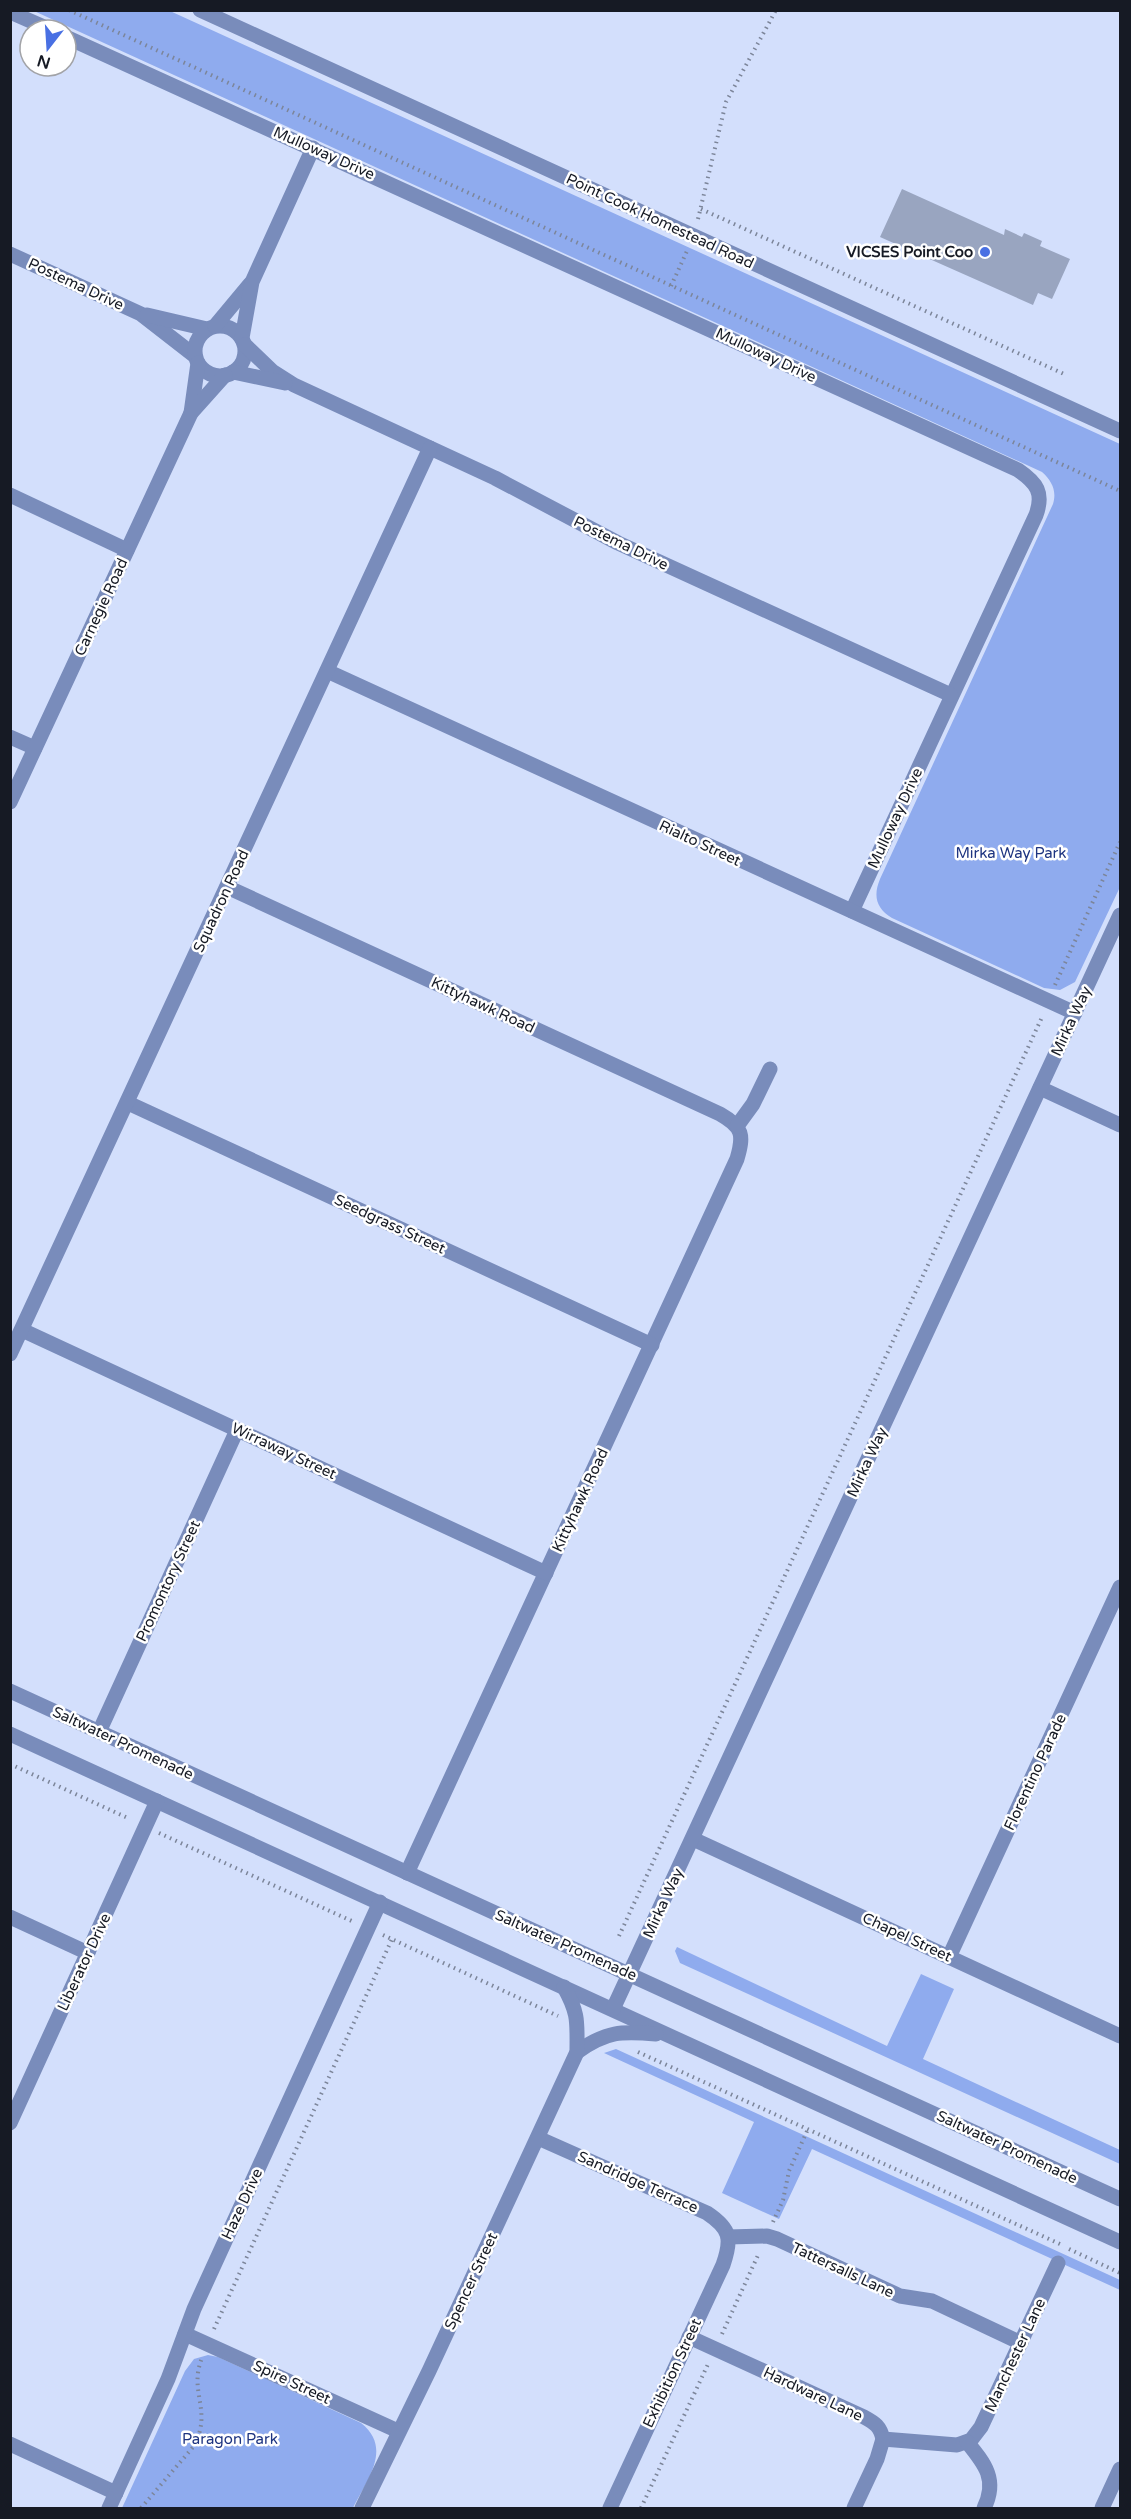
<svg xmlns="http://www.w3.org/2000/svg" width="1131" height="2519" viewBox="0 0 1131 2519" font-family="'Varela Round',sans-serif">
<style>
.green{fill:#8fabee}
.building{fill:#99a5c0}
.lines{fill:none;stroke-linecap:round;stroke-linejoin:round}
.path{stroke:#7c8599;stroke-width:4;stroke-dasharray:1.5 4.5;stroke-linecap:butt}
.minor{stroke:#798cbb;stroke-width:15}
.poi-dot{fill:#4970e3;stroke:#fff;stroke-width:2}
.labels{text-anchor:middle;stroke-width:5;stroke-linejoin:round;paint-order:stroke}
.street-label{font-size:15px;fill:#161a24;stroke:#fff}
.poi-label{font-size:15px;font-weight:bold;fill:#161a24;stroke:#fff;text-anchor:end}
.park-label{font-size:15px;fill:#1d3481;stroke:#fff}
</style>
<rect width="100%" height="100%" fill="#d3dffc"/>
<g class="green">
<path d="M34 11H170L1120 444V887L1075 982 1060 990 1044 988 892 918C876 908 873 896 880 879L1053 504C1057 491 1052 481 1042 472Z"/>
<path d="M677 1947 887 2046 921 1974 954 1989 923 2059 1120 2150V2164L680 1963 675 1951Z"/>
<path d="M616 2049 1120 2280V2290L812 2149 779 2219 722 2193 754 2122 604 2053Z"/>
<path d="M208 2355 218 2357 361 2423C393 2448 367 2480 353 2508H122L185 2371 194 2359Z"/>
</g>
<path class="building" d="M902 189 1004 235 1005 229 1022 237 1024 233 1042 241 1040 246 1070 259 1052 299 1038 293 1033 305 880 237Z"/>
<g class="lines">
<g class="path">
<path d="M69 10 1120 491"/>
<path d="M701 209 1064 374"/>
<path d="M698 219 726 102 776 10"/>
<path d="M671 286 687 251"/>
<path d="M1055 985 1120 842"/>
<path d="M10 1764 130 1819"/>
<path d="M159 1833 354 1922"/>
<path d="M383 1935 558 2016"/>
<path d="M619 1936 1043 1015"/>
<path d="M638 2052 1060 2244"/>
<path d="M773 2222 783 2200 789 2171 808 2129"/>
<path d="M1069 2249 1120 2273"/>
<path d="M214 2329 392 1939"/>
<path d="M722 2334 759 2253"/>
<path d="M141 2508 194 2446C213 2410 188 2392 202 2358"/>
<path d="M641 2508 709 2362"/>
</g>
<g class="minor">
<path d="M200 10 1120 431"/>
<path d="M10 12 51 30"/>
<path d="M66 37 1018 470C1037 483 1044 493 1036 515L852 911"/>
<path d="M10 254 141 314 195 356"/>
<path d="M147 315 207 329"/>
<circle cx="220" cy="351" r="25"/>
<path d="M215 326 250 284"/>
<path d="M242 338 252 282 313 148"/>
<path d="M245 345 272 371 294 385 495 478 618 543 951 695"/>
<path d="M233 372 285 383"/>
<path d="M191 413 198 363"/>
<path d="M10 495 127 550"/>
<path d="M327 671 1075 1013"/>
<path d="M10 737 35 748"/>
<path d="M10 802 191 413 225 375"/>
<path d="M227 887 720 1114C743 1127 744 1135 737 1159L407 1873"/>
<path d="M1040 1088 1120 1125"/>
<path d="M128 1103 652 1345"/>
<path d="M737 1126 753 1104 770 1069"/>
<path d="M22 1330 546 1573"/>
<path d="M10 1354 430 448"/>
<path d="M10 1691 1120 2199"/>
<path d="M99 1732 237 1430"/>
<path d="M10 1734 1120 2242"/>
<path d="M693 1839 1120 2036"/>
<path d="M10 1917 88 1953"/>
<path d="M949 1957 1120 1587"/>
<path d="M613 2009 1120 915"/>
<path d="M577 2052C607 2031 621 2031 656 2034"/>
<path d="M10 2123 157 1801"/>
<path d="M538 2138 707 2213C731 2229 732 2239 723 2265L610 2508"/>
<path d="M728 2237 767 2236 777 2239 900 2296 932 2301 1021 2343"/>
<path d="M185 2334 398 2431"/>
<path d="M689 2337 864 2417C875 2423 880 2426 883 2439L957 2445 971 2440 981 2427 1058 2263"/>
<path d="M967 2442C985 2464 998 2480 984 2508"/>
<path d="M10 2444 116 2493"/>
<path d="M109 2508 168 2379 194 2309 380 1902"/>
<path d="M362 2508 429 2371 577 2052C577 2022 579 2014 564 1987"/>
<path d="M854 2508 877 2459 883 2439"/>
<path d="M1102 2508 1120 2469"/>
</g>
</g>
<circle class="poi-dot" cx="985" cy="252" r="6"/>
<g class="labels">
<g class="street-label">
<text transform="translate(324 153) rotate(24)" y="5">Mulloway Drive</text>
<text transform="translate(660 221) rotate(25)" y="5">Point Cook Homestead Road</text>
<text transform="translate(76 284) rotate(25)" y="5">Postema Drive</text>
<text transform="translate(766 355) rotate(25)" y="5">Mulloway Drive</text>
<text transform="translate(621 543) rotate(26)" y="5">Postema Drive</text>
<text transform="translate(101 607) rotate(-65)" y="5">Carnegie Road</text>
<text transform="translate(895 818) rotate(-65)" y="5">Mulloway Drive</text>
<text transform="translate(700 843) rotate(25)" y="5">Rialto Street</text>
<text transform="translate(221 901) rotate(-65)" y="5">Squadron Road</text>
<text transform="translate(483 1005) rotate(25)" y="5">Kittyhawk Road</text>
<text transform="translate(1071 1021) rotate(-65)" y="5">Mirka Way</text>
<text transform="translate(390 1224) rotate(25)" y="5">Seedgrass Street</text>
<text transform="translate(284 1451) rotate(25)" y="5">Wirraway Street</text>
<text transform="translate(867 1462) rotate(-65)" y="5">Mirka Way</text>
<text transform="translate(580 1500) rotate(-65)" y="5">Kittyhawk Road</text>
<text transform="translate(168 1581) rotate(-65)" y="5">Promontory Street</text>
<text transform="translate(123 1743) rotate(25)" y="5">Saltwater Promenade</text>
<text transform="translate(1035 1772) rotate(-65)" y="5">Florentino Parade</text>
<text transform="translate(663 1903) rotate(-65)" y="5">Mirka Way</text>
<text transform="translate(907 1937) rotate(25)" y="5">Chapel Street</text>
<text transform="translate(566 1945) rotate(24)" y="5">Saltwater Promenade</text>
<text transform="translate(84 1962) rotate(-65)" y="5">Liberator Drive</text>
<text transform="translate(1007 2147) rotate(25)" y="5">Saltwater Promenade</text>
<text transform="translate(638 2182) rotate(24)" y="5">Sandridge Terrace</text>
<text transform="translate(242 2204) rotate(-65)" y="5">Haze Drive</text>
<text transform="translate(843 2270) rotate(25)" y="5">Tattersalls Lane</text>
<text transform="translate(471 2281) rotate(-65)" y="5">Spencer Street</text>
<text transform="translate(1015 2355) rotate(-65)" y="5">Manchester Lane</text>
<text transform="translate(672 2373) rotate(-65)" y="5">Exhibition Street</text>
<text transform="translate(292 2382) rotate(25)" y="5">Spire Street</text>
<text transform="translate(813 2394) rotate(25)" y="5">Hardware Lane</text>
</g>
<g class="poi-label">
<text x="973" y="257">VICSES Point Coo</text>
</g>
<g class="park-label">
<text x="1011" y="858">Mirka Way Park</text>
<text x="230" y="2444">Paragon Park</text>
</g>
</g>
<rect width="1131" height="2519" fill="none" stroke="#161a24" stroke-width="24"/>
<g transform="translate(48 48) rotate(197)"><circle r="28" fill="#ffffff" stroke="#a2a3a7" stroke-width="1.5"/>
<path d="M0-4.5L10 22L0 15L-10 22Z" fill="#4970e3"/>
<text y="-9" font-size="16" font-weight="bold" text-anchor="middle" fill="#161a24">N</text>
</g>
</svg>
